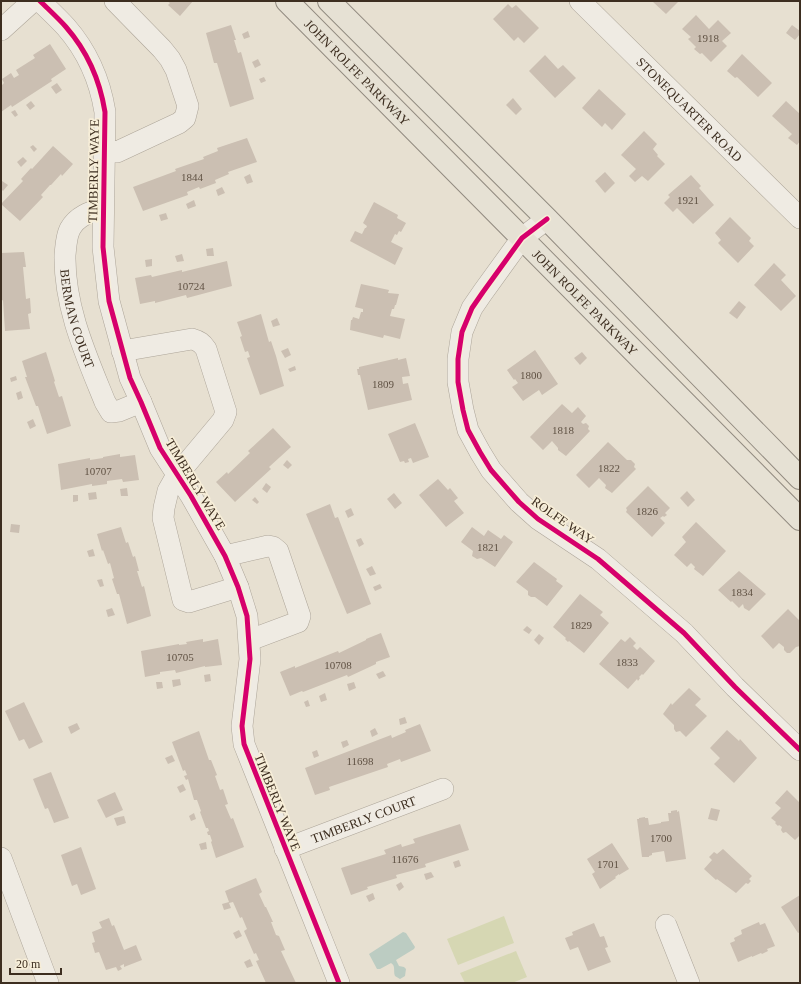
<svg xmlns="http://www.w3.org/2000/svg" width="801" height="984" viewBox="0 0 801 984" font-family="Georgia,serif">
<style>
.green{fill:#d6d7b3}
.water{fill:#bcccc2}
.building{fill:#cbbfb2}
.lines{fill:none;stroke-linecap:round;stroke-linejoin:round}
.minor-casing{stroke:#ada599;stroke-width:22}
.major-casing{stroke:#928b80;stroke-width:24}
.minor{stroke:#efebe3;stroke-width:21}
.major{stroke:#e6e1d4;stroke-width:22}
.cycleway-casing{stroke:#f7eed8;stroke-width:8}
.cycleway{stroke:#d6006c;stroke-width:5}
.labels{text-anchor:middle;stroke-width:3.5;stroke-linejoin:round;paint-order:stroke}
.number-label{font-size:11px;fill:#605244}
.street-label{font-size:13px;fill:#3d2e20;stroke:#f7eed8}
</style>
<rect width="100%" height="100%" fill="#e7e0d1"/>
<g class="green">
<path d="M504 916 514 943 458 965 447 939Z"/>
<path d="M516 951 527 977 512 983H465L460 973Z"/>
</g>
<path class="water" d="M403 932 406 933 415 947 414 949 396 960 399 966 404 967 406 969 405 976 400 979 395 976C393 971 396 966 391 963L380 969H377L369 954Z"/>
<g class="building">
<path d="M167 1H193L180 16 168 5 170 3Z"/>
<path d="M652 1H679L666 14Z"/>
<path d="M508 4 512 8 516 5 539 28 524 43 518 37 514 41 493 19Z"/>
<path d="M696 15 709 29 718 20 731 33 722 41 727 46 711 62 702 53 700 54 694 49 696 47 688 39 691 37 682 29Z"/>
<path d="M231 25 236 40H234L238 53 241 52 254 99 230 107 217 63H214L206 33Z"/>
<path d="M792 25 800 31V34L795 40 786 33Z"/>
<path d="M248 31 250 37 244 39 242 34Z"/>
<path d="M50 44 66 69 51 79 52 81 12 107 11 105 1 112V86L4 83 2 79 11 73 14 78 19 75 16 70 35 58 33 55Z"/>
<path d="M742 54 772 83 758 97 737 77 735 78 727 71Z"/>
<path d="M545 55 558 69 563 65 576 78 555 98 529 71Z"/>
<path d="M258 59 261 65 255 68 252 62Z"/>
<path d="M264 77 266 81 261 83 259 79Z"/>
<path d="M57 83 62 90 56 94 51 87Z"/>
<path d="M599 89 626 114 612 130 605 123 602 127 582 108Z"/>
<path d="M513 98 522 109 516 115 506 105Z"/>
<path d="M31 101 35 106 30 110 26 105Z"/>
<path d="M786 101 800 114V141L797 145 788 138 792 134 772 116Z"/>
<path d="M15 110 18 115 15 117 11 112Z"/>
<path d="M644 131 657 144 653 149 658 155 657 156 665 164 648 181 642 176 635 182 629 176 636 169 621 155Z"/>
<path d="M247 138 257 162 228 172 229 174 215 180 216 183 200 189 199 187 187 192 188 195 143 211 133 187 176 171 175 169 204 159 203 157 218 151 217 148Z"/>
<path d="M33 145 37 149 34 152 30 147Z"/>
<path d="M53 146 73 164 62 176 61 174 51 185H50L41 195 43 197 20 221 1 204 23 181 21 179 31 168 32 169Z"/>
<path d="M23 157 27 161 21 167 17 162Z"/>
<path d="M605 172 615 183 605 193 595 181Z"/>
<path d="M250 174 253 182 247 184 244 177Z"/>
<path d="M691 175 701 186 699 188 714 205 693 224 677 208 673 212 664 203 670 197 668 195Z"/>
<path d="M2 181 8 185 3 191 1 189V182Z"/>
<path d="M222 187 225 193 218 196 216 190Z"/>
<path d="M194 200 196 206 188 209 186 204Z"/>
<path d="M374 202 398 215 397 218 406 223 401 232 399 231 397 235 395 234 391 242 403 248 395 265 350 241 355 231 362 234 365 228H366L367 226 363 223Z"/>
<path d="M166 213 168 219 161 221 159 215Z"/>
<path d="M730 217 751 238 749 241 754 246 738 263 718 243 721 240 715 233Z"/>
<path d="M213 248 214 256H207L206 249Z"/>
<path d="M24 252 26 267H23L26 299 30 298 31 313 28 314 30 329 5 331 3 300 1 301V253Z"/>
<path d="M182 254 184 261 177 262 175 256Z"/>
<path d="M152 259V266L146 267 145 260Z"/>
<path d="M227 261 232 286 187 298 186 295 155 303V301L140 304 135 278 151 275 152 277 182 270V272Z"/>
<path d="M774 263 786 275 781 280 796 296 781 311 754 285Z"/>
<path d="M361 284 389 290 388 293 399 294 396 305H395L394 309H392L390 316 405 319 400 339 384 335 383 338 350 330 351 320H352L353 317 359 319 361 312H363V309L355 307Z"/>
<path d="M739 301 746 307 737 319 729 313Z"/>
<path d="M261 314 269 342 271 341 276 356 284 386 260 395 247 358 250 357 248 351 245 352 240 337 242 336 237 322Z"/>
<path d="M277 318 280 325 273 327 271 321Z"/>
<path d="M288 348 291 355 285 358 281 351Z"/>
<path d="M535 350 558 384 542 395 539 390 523 401 512 387 518 383 515 379 514 380 507 370Z"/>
<path d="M46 352 55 381 54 382 59 397 62 396 71 426 47 434 38 406H36L25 377H27L22 361Z"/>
<path d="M582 352 587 358 580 365 574 358Z"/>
<path d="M398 358V360L406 358 410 376 402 377 403 384 408 383 412 400 368 410 360 375H358L357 369H359V367Z"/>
<path d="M295 366 296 370 290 372 288 369Z"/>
<path d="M16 376 17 380 11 382 10 378Z"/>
<path d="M21 391 23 398 18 400 16 393Z"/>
<path d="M562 404 572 413 578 407 586 416 581 422 583 424 586 423 589 426 588 429 590 431 566 456 558 450V448L552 441 543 450 530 437Z"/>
<path d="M33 419 36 426 30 429 27 422Z"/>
<path d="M415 423 429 457 413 463 411 458 408 459 409 462 405 463 404 461 400 462 388 434Z"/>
<path d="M273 428 291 447 269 467 271 469 235 502 216 482 227 472 228 474 250 453 248 451Z"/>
<path d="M608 442 627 460H631L635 464 634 467 636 469 612 493 605 488 606 485 599 478 589 488 576 475Z"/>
<path d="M120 454V457L135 455 139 480 123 482 122 479 107 481V484L92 486V484L61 490 58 464 90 458V460L103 458V457Z"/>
<path d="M287 460 292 465 288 469 283 465Z"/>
<path d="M438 479 448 490 450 488 458 498 454 501 464 513 446 527 419 495Z"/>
<path d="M266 483 271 487 267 493 262 489Z"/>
<path d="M648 486 670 508 665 513 667 515 664 517 663 516 660 518 665 523 652 537 626 512 627 510 626 508Z"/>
<path d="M127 488 128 496H121L120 489Z"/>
<path d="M687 491 695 500 688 507 680 498Z"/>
<path d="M96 492 97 499 89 500 88 493Z"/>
<path d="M394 493 402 503 395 509 387 499Z"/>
<path d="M73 495H78V501L73 502Z"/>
<path d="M255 497 259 502 257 504 252 500Z"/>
<path d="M330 504 335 518 338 517 371 604 347 614 306 514Z"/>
<path d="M351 508 354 515 348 518 345 511Z"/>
<path d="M696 522 726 551 703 576 694 569 695 567 691 563 687 567 674 555 686 542 682 537Z"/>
<path d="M11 524 20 525 19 533 10 532Z"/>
<path d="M121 527 126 543 128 542 133 557 135 556 139 571H137L142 587 144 586 151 616 127 624 119 594H117L112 579 114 578 110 563 108 564 103 550 102 551 97 534Z"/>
<path d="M472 527 484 536 488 530 501 539 504 535 513 542 495 567 481 558 477 559 472 556 473 551 461 542Z"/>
<path d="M361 538 364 544 359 547 356 540Z"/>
<path d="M93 549 95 556 89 557 87 551Z"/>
<path d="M534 562 557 579 556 581 563 586 547 606 535 597H531L528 595V591L516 582Z"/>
<path d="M372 566 376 574 370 576 366 569Z"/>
<path d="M739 571 766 594 749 611 744 608 743 604 739 608 732 601 731 602 718 590Z"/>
<path d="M102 579 104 586 100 587 97 580Z"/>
<path d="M380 584 382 588 375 591 373 587Z"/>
<path d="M580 594 603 612 600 615 609 623 584 653 569 641 568 642 565 639 566 638 553 627Z"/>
<path d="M112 608 115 615 108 617 106 610Z"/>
<path d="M788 609 800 621V646L796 647 790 653H787L784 650V647L779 643 773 649 761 636Z"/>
<path d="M527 626 532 630 529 634 523 630Z"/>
<path d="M381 633 390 657 376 662V664L348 677 347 675 303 692 302 691 290 696 280 672 295 666V668L338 651 339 653 366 640V639Z"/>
<path d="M539 634 544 638 539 645 534 640Z"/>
<path d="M630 637 636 643 633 646 637 650 640 647 655 661 643 675 642 674 639 677 640 678 638 681 637 679 628 689 599 664 621 639 625 642Z"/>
<path d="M203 639V642L218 639 222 665 205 667V666L176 673 175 670 160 672V674L145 677 141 651 179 644V645L187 644 186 642Z"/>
<path d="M383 671 386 676 379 679 376 674Z"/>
<path d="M210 674 211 681 205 682 204 675Z"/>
<path d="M180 679 181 685 173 687 172 680Z"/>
<path d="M156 682H162L163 688 157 689Z"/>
<path d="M354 682 356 688 349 691 347 684Z"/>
<path d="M689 688 701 699 695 705 707 716 686 737 680 731 676 732 674 729V725L663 714 671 703 672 705Z"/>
<path d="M325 693 327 700 321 702 319 696Z"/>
<path d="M308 700 310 706 306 707 304 702Z"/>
<path d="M24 702 43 742 29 749 24 739 19 741 5 711Z"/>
<path d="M405 717 407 723 400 725 399 719Z"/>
<path d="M77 723 80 729 71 734 68 727Z"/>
<path d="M420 724 431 751 401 762 400 759 387 764 388 767 329 787 330 790 315 795 305 768 391 735 392 738 406 732 405 730Z"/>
<path d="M375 728 378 734 372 737 370 731Z"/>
<path d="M727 730 739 741 740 739 757 758 734 783 714 764 720 758 710 748Z"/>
<path d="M199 731 209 760H211L217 775 215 776 220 790 223 789 228 804 225 805 231 819 233 818 244 847 216 858 211 842 212 841 210 835H208L207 832 209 831 208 828H206L200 812 201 811 197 800H194L188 779 186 780 184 776 187 775 185 770 183 771 172 742Z"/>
<path d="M347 740 349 745 343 748 341 742Z"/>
<path d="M317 750 319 756 314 758 312 752Z"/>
<path d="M172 755 175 761 168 764 165 758Z"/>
<path d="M51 772 69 818 54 823 48 808 45 809 33 779Z"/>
<path d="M183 784 186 790 180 793 177 787Z"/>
<path d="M787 790 800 803V835L795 840 786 832 783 833 781 830 782 827 779 825 778 826 775 823 776 822 771 818 781 808 775 803Z"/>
<path d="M115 792 123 810 106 818 97 800Z"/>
<path d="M711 808 720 810 717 821 708 819Z"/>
<path d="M677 810V812L679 811 686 859 666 862 664 851 652 853V855L649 856V857H642L637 819H639V818L645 817V818H648L649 825 661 823V822L669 821 668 813H671V811Z"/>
<path d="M194 813 196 819 191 821 189 816Z"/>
<path d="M124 816 126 823 117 826 114 818Z"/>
<path d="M460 824 469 850 425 864 426 867 396 875 397 878 367 887 368 889 351 895 341 868 386 854 384 850 401 844 402 847 415 843 413 839Z"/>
<path d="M206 842 207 849 201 850 199 844Z"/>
<path d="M612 843 629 869 619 875V874L615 877 616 878 600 889 592 874 595 872 587 859Z"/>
<path d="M81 847 96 889 81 895 77 884 72 886 61 855Z"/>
<path d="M723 849 752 876 749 879 751 881 748 884 746 883 736 893 717 879 716 880 704 869 712 860 709 857 714 852 717 854Z"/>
<path d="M459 860 461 866 455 868 453 862Z"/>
<path d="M431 872 434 877 426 880 424 874Z"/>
<path d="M256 878 262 892 259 894 265 907H266L273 922H271L276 935 279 936 285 950 281 951 296 983H266L256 961 259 960 256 953 254 954 244 931 247 929 242 917 240 918 233 902 229 903 231 908 224 910 222 904 229 902 225 891Z"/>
<path d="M401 882 404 887 399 891 396 885Z"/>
<path d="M373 893 375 899 369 902 366 896Z"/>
<path d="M800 895V932L798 933 781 907Z"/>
<path d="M109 918 112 926 114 925 124 950 136 945 142 960 124 967V964L120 966 122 969 118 971 116 967 106 970 99 952 95 953 92 943 95 942 92 932 102 928 99 922Z"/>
<path d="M759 922 760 925 765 923 775 946 767 949 768 951 762 954 761 953 752 957V956L738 962 730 943 735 941 734 938 742 934 741 930Z"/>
<path d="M594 923 600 937 604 936 608 947 605 948 611 962 588 971 578 947 570 950 565 938 573 935 572 932Z"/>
<path d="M239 930 242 936 236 939 233 933Z"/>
<path d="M250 959 253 966 247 968 244 962Z"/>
</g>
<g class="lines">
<g class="minor-casing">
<g id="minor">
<path d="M40 1C48 9 58 18 66 27 87 51 100 81 105 112L103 247 109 301 130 378 141 402 160 448 191 496 225 556 238 587 247 616 250 659 242 726 244 744 339 983"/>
<path id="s1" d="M580 1 800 218"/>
<path d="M1 30 33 1"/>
<path d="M104 151 117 152 179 123 185 118 188 106 176 70 170 59 162 49 115 1"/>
<path id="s2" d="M103 208C90 212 77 216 70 229 66 237 66 246 65 255 64 307 86 355 105 402L111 412 119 411 141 402"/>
<path d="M547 219 522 238 483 292 472 308 462 332 458 359V382L463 410 468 430 480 452 491 470 519 502 538 519 598 559 684 633 735 687 800 750"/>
<path d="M122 351 192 339C199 341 202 343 206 349L226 412 223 420 177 475 168 491 164 508 163 518 183 600 189 602 238 587"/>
<path d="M225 556 268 546 273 547 278 551 300 616 298 622 250 640"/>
<path id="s3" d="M285 849 443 789"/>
<path d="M1 858 48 983"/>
<path d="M666 925 689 983"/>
</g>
</g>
<g class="major-casing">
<g id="major">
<path id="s4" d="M287 1 800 519"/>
<path d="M329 1 547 219 800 478"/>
</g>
</g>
<use href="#minor" class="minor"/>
<use href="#major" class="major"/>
<g class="cycleway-casing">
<g id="cycleway">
<path d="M40 1C48 9 58 18 66 27 87 51 100 81 105 112L103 247 109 301 130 378 141 402 160 448 191 496 225 556 238 587 247 616 250 659 242 726 244 744 339 983"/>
<path d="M547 219 522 238 483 292 472 308 462 332 458 359V382L463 410 468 430 480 452 491 470 519 502 538 519 598 559 684 633 735 687 800 750"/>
</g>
</g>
<use href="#cycleway" class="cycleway"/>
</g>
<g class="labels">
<g class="number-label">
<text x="708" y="42">1918</text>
<text x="192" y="181">1844</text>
<text x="688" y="204">1921</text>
<text x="191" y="290">10724</text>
<text x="531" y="379">1800</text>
<text x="383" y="388">1809</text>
<text x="563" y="434">1818</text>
<text x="609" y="472">1822</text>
<text x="98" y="475">10707</text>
<text x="647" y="515">1826</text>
<text x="488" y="551">1821</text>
<text x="742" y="596">1834</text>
<text x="581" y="629">1829</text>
<text x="180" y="661">10705</text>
<text x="627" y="666">1833</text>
<text x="338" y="669">10708</text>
<text x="360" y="765">11698</text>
<text x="661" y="842">1700</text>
<text x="405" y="863">11676</text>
<text x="608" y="868">1701</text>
</g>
<g class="street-label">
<text dy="5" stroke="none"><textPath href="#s4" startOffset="100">JOHN ROLFE PARKWAY</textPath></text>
<text dy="5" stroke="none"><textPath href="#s1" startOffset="154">STONEQUARTER ROAD</textPath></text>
<text transform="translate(93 171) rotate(-89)" y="5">TIMBERLY WAYE</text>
<text dy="5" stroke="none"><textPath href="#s4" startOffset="424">JOHN ROLFE PARKWAY</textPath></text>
<text dy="5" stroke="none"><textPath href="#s2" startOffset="132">BERMAN COURT</textPath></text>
<text transform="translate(196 484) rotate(59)" y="5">TIMBERLY WAYE</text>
<text transform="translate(563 520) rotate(35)" y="5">ROLFE WAY</text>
<text transform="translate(278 802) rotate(68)" y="5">TIMBERLY WAYE</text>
<text dy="5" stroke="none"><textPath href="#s3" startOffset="84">TIMBERLY COURT</textPath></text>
</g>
</g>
<rect width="801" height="984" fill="none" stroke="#3d2e20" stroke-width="4"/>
<path d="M10 968v6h51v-6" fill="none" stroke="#3d2e20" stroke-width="2"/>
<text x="16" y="968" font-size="12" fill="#3d2e20" stroke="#f7eed8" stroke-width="3" paint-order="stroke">20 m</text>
</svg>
